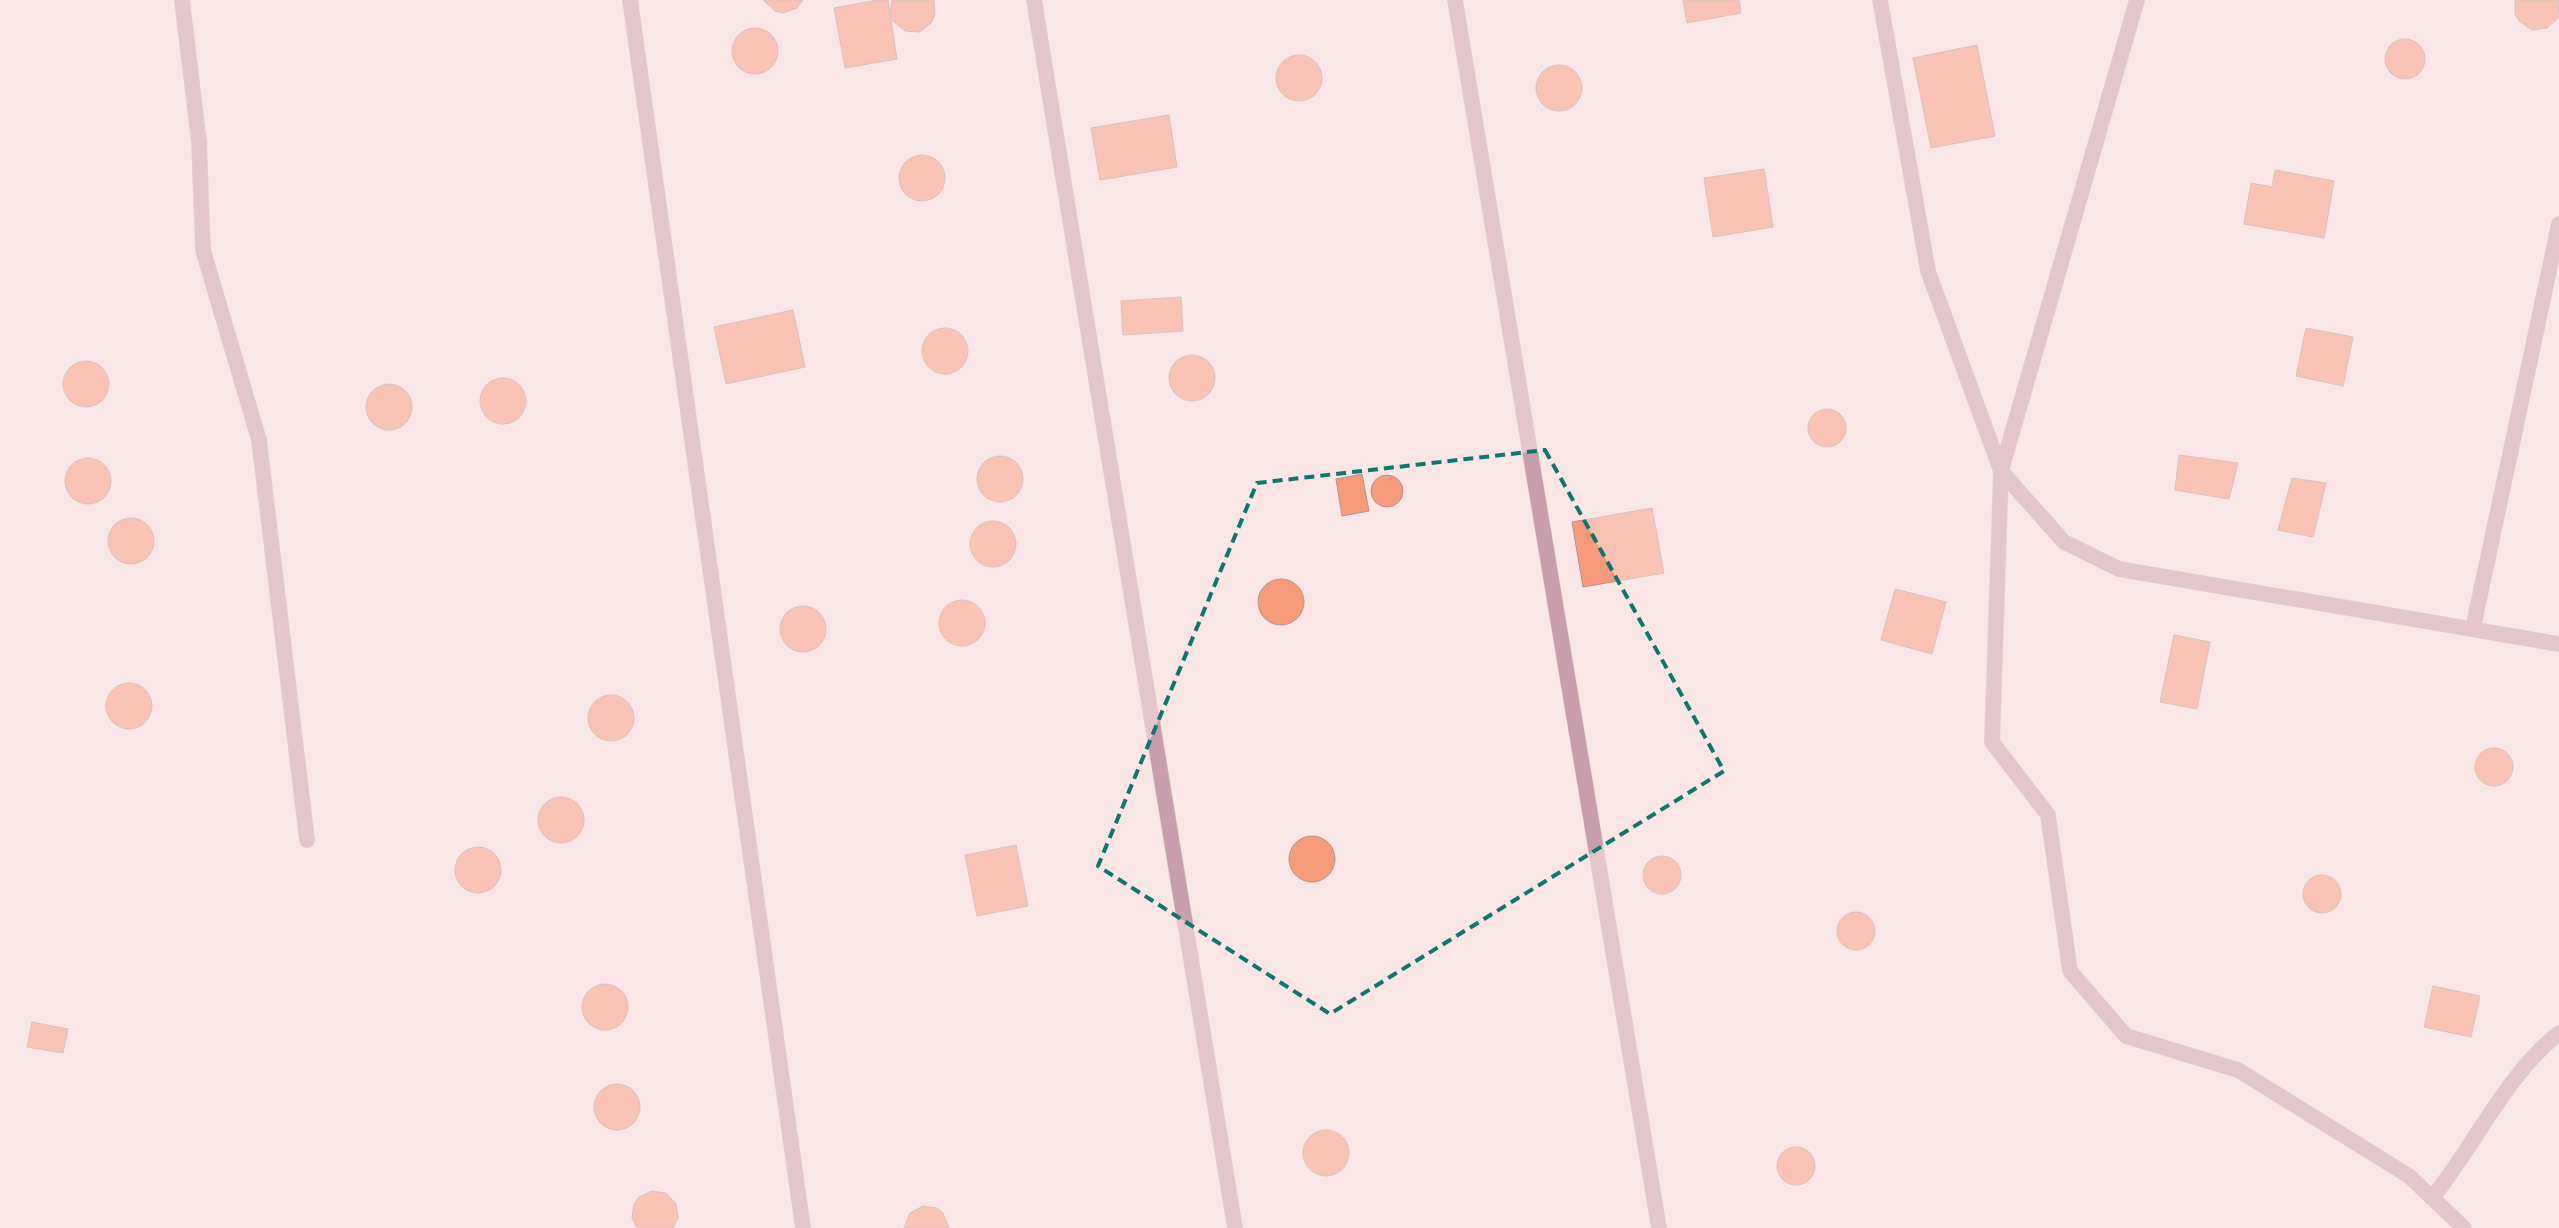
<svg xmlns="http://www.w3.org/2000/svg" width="2559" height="1228" viewBox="0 0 2559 1228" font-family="Jost,sans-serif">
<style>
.building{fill:#f59a7b;stroke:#b2958c}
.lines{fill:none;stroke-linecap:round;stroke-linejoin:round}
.minor-casing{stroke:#d4c2c2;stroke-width:16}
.minor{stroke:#c99eac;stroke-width:15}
.marked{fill:none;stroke:#0f766e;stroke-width:4;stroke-dasharray:10 6;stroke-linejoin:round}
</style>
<rect width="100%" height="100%" fill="#fae6e6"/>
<g class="building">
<path d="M763 0H803L797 8 783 13 775 11Z"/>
<path d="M877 0H888L897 59 845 68 834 8Z"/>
<path d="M892 0H934L935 14 932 22 920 32 905 31 893 21 890 15Z"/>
<path d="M1683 0H1739L1741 13 1687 23Z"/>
<path d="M2515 0H2559L2558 18 2547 28 2532 30 2519 21 2515 14Z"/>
<circle cx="755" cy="51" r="23"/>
<circle cx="2405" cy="59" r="20"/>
<path d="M1977 45 1995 136 1931 148 1913 58Z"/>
<circle cx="1299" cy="78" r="23"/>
<circle cx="1559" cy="88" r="23"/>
<path d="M1169 115 1177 167 1100 180 1091 128Z"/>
<circle cx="922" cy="178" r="23"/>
<path d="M1764 169 1773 227 1713 237 1704 178Z"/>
<path d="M2275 170 2334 181 2324 238 2244 224 2251 183 2272 187Z"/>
<path d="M1181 297 1183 331 1123 335 1121 301Z"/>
<path d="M793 310 805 367 726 384 714 327Z"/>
<path d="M2306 328 2353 337 2343 386 2296 376Z"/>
<circle cx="945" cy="351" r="23"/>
<circle cx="1192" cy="378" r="23"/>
<circle cx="86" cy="384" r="23"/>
<circle cx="503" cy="401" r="23"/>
<circle cx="389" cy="407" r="23"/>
<circle cx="1827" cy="428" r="19"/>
<path d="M2179 455 2238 463 2229 499 2175 490Z"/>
<circle cx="1000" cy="479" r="23"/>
<circle cx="88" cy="481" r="23"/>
<path d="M1362 474 1369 511 1342 516 1336 479Z"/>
<circle cx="1387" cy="491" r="16"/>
<path d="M2292 478 2326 483 2313 537 2278 530Z"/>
<path d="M1652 508 1664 573 1583 587 1572 522Z"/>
<circle cx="131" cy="541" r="23"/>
<circle cx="993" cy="544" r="23"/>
<circle cx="1281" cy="602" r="23"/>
<path d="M1895 589 1946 602 1932 654 1881 640Z"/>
<circle cx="962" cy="623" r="23"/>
<circle cx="803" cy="629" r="23"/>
<path d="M2174 635 2210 642 2197 709 2160 702Z"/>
<circle cx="129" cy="706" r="23"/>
<circle cx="611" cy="718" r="23"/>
<circle cx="2494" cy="767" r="19"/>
<circle cx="561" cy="820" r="23"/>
<circle cx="1312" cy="859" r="23"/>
<path d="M1016 845 1028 906 977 916 965 855Z"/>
<circle cx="478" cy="870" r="23"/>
<circle cx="1662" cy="875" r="19"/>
<circle cx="2322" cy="894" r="19"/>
<circle cx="1856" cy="931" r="19"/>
<circle cx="605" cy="1007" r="23"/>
<path d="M2433 986 2480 996 2471 1037 2424 1027Z"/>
<path d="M32 1022 68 1029 63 1053 27 1047Z"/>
<circle cx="617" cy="1107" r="23"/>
<circle cx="1326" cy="1153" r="23"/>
<circle cx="1796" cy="1166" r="19"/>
<path d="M651 1191 666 1193 676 1204 678 1218 673 1228H638L636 1226 632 1218 634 1204 638 1198Z"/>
<path d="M923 1206 937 1208 943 1213 949 1228H904L910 1213Z"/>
</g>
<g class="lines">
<g class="minor-casing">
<g id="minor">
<path d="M182 0 199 142 203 250 259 440 307 840"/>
<path d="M630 0 803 1228"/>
<path d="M1034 0 1235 1228"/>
<path d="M1455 0 1659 1228"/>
<path d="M1880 0 1928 271 2001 471 2064 542 2119 569 2559 644"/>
<path d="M2137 0 2001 471 1992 742 2048 815 2070 971 2126 1036 2238 1070 2409 1176 2464 1228"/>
<path d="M2473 628 2559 224"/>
<path d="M2432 1198C2475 1145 2505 1076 2559 1033"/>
</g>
</g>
<use href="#minor" class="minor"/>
</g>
<path d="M0 0H2559V1228H0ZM1545 450 1724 771 1330 1014 1098 866 1257 483Z" fill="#fae6e6" fill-opacity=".55" fill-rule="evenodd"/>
<path class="marked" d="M1545 450 1724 771 1330 1014 1098 866 1257 483Z"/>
</svg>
